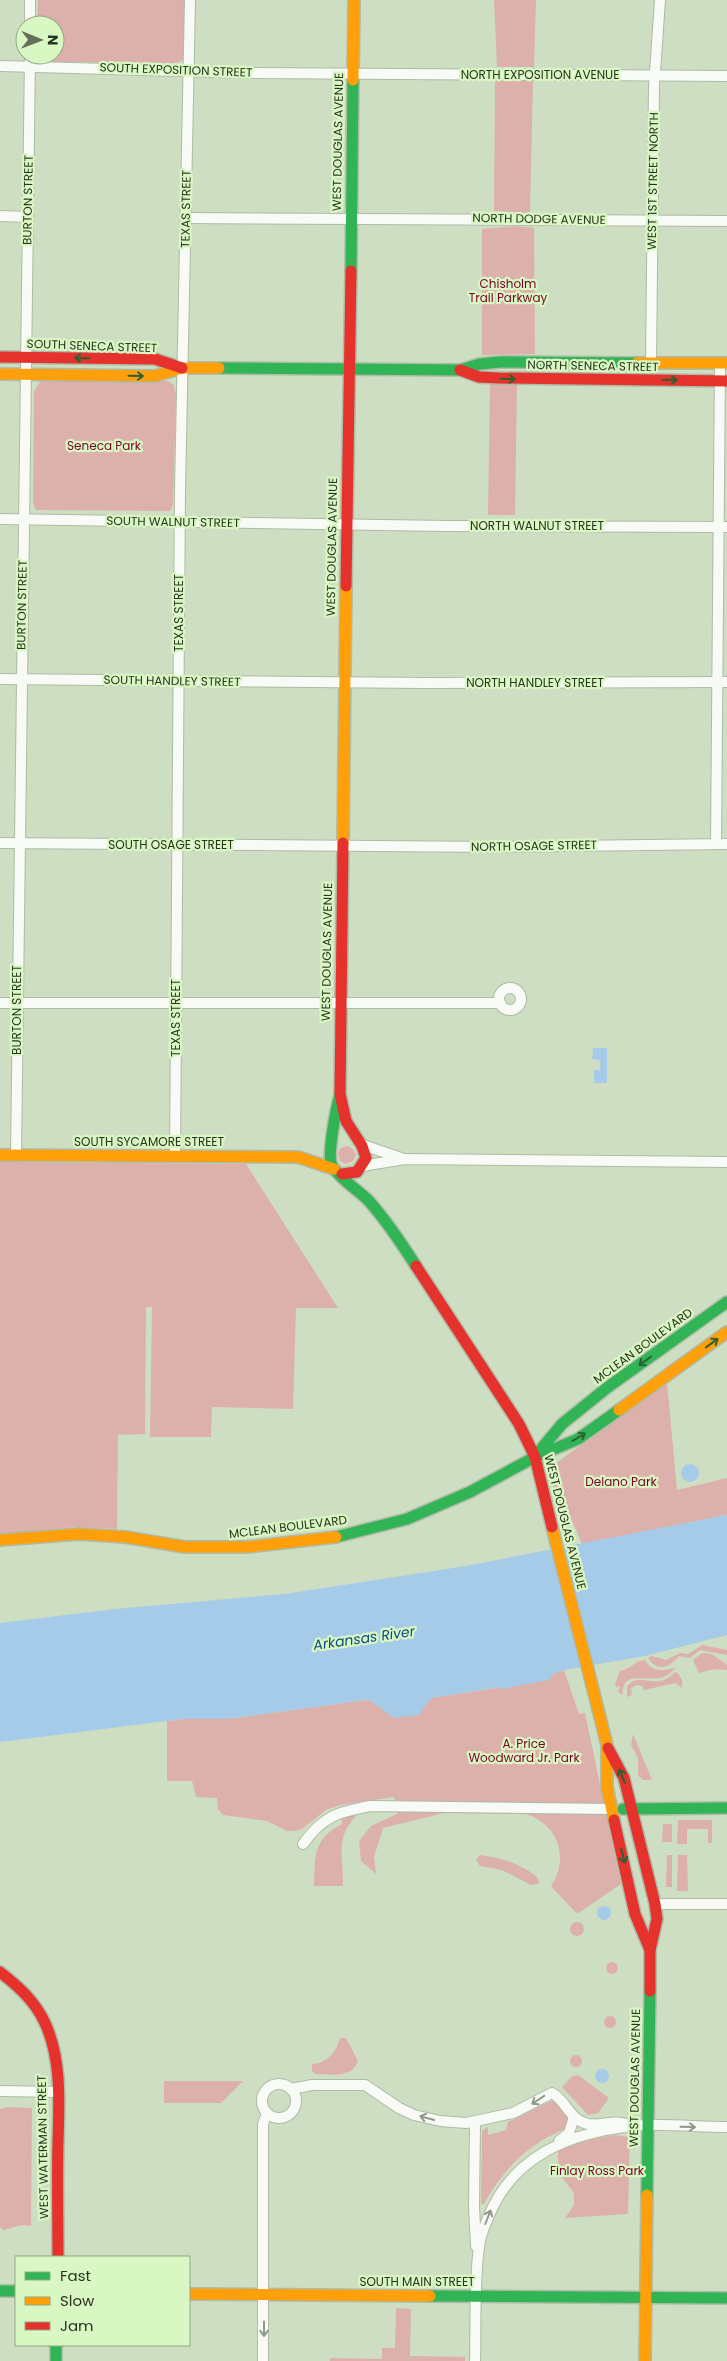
<svg xmlns="http://www.w3.org/2000/svg" width="727" height="2361" viewBox="0 0 727 2361" font-family="Poppins,sans-serif">
<style>
.green{fill:#ddb1ab}
.water{fill:#a5cbe9}
.lines{fill:none;stroke-linecap:round;stroke-linejoin:round}
.street-casing{stroke:#aebba5;stroke-width:12}
.fast-casing{stroke:#aebba5;stroke-width:14}
.slow-casing{stroke:#aebba5;stroke-width:14}
.jam-casing{stroke:#aebba5;stroke-width:14}
.street{stroke:#f8faf6;stroke-width:10}
.fast{stroke:#30b455;stroke-width:11}
.slow{stroke:#ff9f0a;stroke-width:11}
.jam{stroke:#e5322d;stroke-width:11}
.oneway{stroke:#2b6133}
.oneway2{stroke:#90978b}
.labels{text-anchor:middle;stroke-width:4.5;stroke-linejoin:round;paint-order:stroke}
.street-label{font-size:12px;fill:#293420;stroke:#d9f7c3}
.park-label{font-size:12px;fill:#7b002a;stroke:#d9f7c3}
.water-label{font-size:14px;font-style:italic;fill:#0e4a82;stroke:#d9f7c3}
</style>
<rect width="100%" height="100%" fill="#cedec2"/>
<g class="green">
<path d="M38 0H185L184 59 177 63 40 62 37 55H55V25H37Z"/>
<path d="M494 0H536L534 67H497Z"/>
<path d="M533 79 530 213 494 211 495 80Z"/>
<path d="M515 226 534 228 535 354 482 355V229Z"/>
<path d="M44 380 167 381 174 385 176 394 173 505 170 511 36 510 33 503 34 392 39 383Z"/>
<path d="M517 383 515 515H488L490 384Z"/>
<path d="M348 1146 353 1149 356 1155 353 1161 346 1164 340 1161 338 1154 340 1148Z"/>
<path d="M0 1162 246 1164 338 1308H296L293 1409 212 1407 211 1437H150L152 1307H146L145 1434 118 1435 117 1529 73 1527 0 1536Z"/>
<path d="M667 1382 677 1490 727 1478V1515L582 1544 571 1518 561 1509 552 1482 555 1464Z"/>
<path d="M702 1645 727 1650V1655L700 1650 690 1658 679 1656C670 1667 658 1673 648 1658L652 1656 666 1660 680 1653 688 1654Z"/>
<path d="M702 1653 712 1654 727 1665V1670L714 1669 699 1673 693 1660Z"/>
<path d="M645 1660C653 1673 662 1671 675 1668 658 1692 622 1663 623 1694H620L618 1692 620 1686 616 1687 615 1684 620 1671C630 1669 635 1661 645 1660Z"/>
<path d="M564 1670 579 1714 585 1713 621 1884 580 1912 576 1913 551 1886C570 1858 558 1823 525 1814L444 1813 383 1828 374 1857 376 1874 361 1861 359 1841 371 1826 397 1814 394 1797 340 1805 326 1810 302 1829 295 1831H287L267 1821 223 1815 218 1809 217 1798 196 1797 192 1781H167V1721L183 1719H227L366 1700 371 1701 394 1718 431 1698 501 1687 502 1689Z"/>
<path d="M675 1672 678 1673 682 1680V1688L675 1683 644 1690 642 1686 637 1685 631 1688 632 1695 627 1697V1686L633 1681C650 1677 659 1689 675 1672Z"/>
<path d="M633 1734 652 1780H643L638 1775V1758L631 1745Z"/>
<path d="M355 1813 356 1816C334 1839 344 1858 343 1886H314C315 1856 313 1839 342 1824V1817Z"/>
<path d="M678 1820H712V1843H708V1829H687V1844H677Z"/>
<path d="M663 1824H672V1842H662Z"/>
<path d="M480 1855C499 1857 524 1865 538 1878L539 1884 531 1885 502 1870 480 1866 476 1860Z"/>
<path d="M667 1855H672V1887H666Z"/>
<path d="M678 1855H687L688 1891H677Z"/>
<circle cx="577" cy="1929" r="7"/>
<circle cx="612" cy="1968" r="6"/>
<circle cx="610" cy="2022" r="6"/>
<path d="M340 2038H346L358 2061C351 2079 332 2074 316 2074L312 2071V2064C328 2063 336 2052 340 2038Z"/>
<circle cx="576" cy="2061" r="6"/>
<path d="M578 2075 609 2098 598 2113 588 2115 562 2087 572 2076Z"/>
<path d="M164 2081H243L221 2103H164Z"/>
<path d="M555 2100 569 2116 567 2128C529 2143 503 2169 484 2204H481L482 2131 488 2127V2135L506 2130 508 2122C517 2118 550 2100 555 2100Z"/>
<path d="M8 2107 32 2108 31 2226 22 2225 3 2230 0 2227V2109Z"/>
<path d="M614 2135 630 2137 628 2214 565 2218 574 2205V2193L558 2172V2150L588 2140Z"/>
<path d="M396 2308 411 2309 410 2356 465 2357V2361H330V2358L382 2359V2348H395Z"/>
</g>
<g class="water">
<path d="M593 1048H607V1083H594V1070H600V1060L592 1059Z"/>
<circle cx="690" cy="1473" r="9"/>
<path d="M727 1515V1635L645 1656 564 1670 553 1674 549 1680 502 1689 500 1687 431 1698 419 1715 394 1718 371 1701 366 1700 227 1719H183L0 1742V1623L115 1609 285 1594 466 1566Z"/>
<circle cx="604" cy="1913" r="7"/>
<circle cx="602" cy="2076" r="7"/>
</g>
<g class="lines">
<g class="street-casing">
<g id="street">
<path d="M30 25V0"/>
<path d="M0 66 250 73 727 76"/>
<path d="M0 216 28 217"/>
<path d="M186 218 727 221"/>
<path d="M651 362 654 86 660 0"/>
<path d="M0 519 445 526 727 527"/>
<path d="M0 679 425 683 727 682"/>
<path d="M0 843 495 847 727 844"/>
<path d="M716 844 720 363"/>
<circle cx="510" cy="999" r="11"/>
<path d="M0 1003H500"/>
<path d="M363 1145 404 1159"/>
<path d="M16 1155 30 55"/>
<path d="M175 1156 180 490 190 0"/>
<path d="M362 1166 405 1159 727 1162"/>
<path d="M303 1844C323 1816 338 1812 370 1806L612 1809"/>
<path d="M655 1904H727"/>
<circle cx="279" cy="2101" r="17"/>
<path d="M291 2089 312 2085H365L399 2108 414 2115 440 2121 466 2123 513 2113 552 2093C566 2100 570 2121 588 2124 603 2126 616 2118 631 2126"/>
<path d="M0 2091 59 2092"/>
<path d="M475 2123 474 2207 476 2246"/>
<path d="M559 2141 569 2133 574 2117"/>
<path d="M263 2361V2124L267 2113"/>
<path d="M475 2361C476 2324 474 2284 479 2247 480 2238 484 2227 488 2218 512 2156 569 2133 632 2126 663 2123 696 2127 727 2127"/>
</g>
</g>
<g class="fast-casing">
<g id="fast">
<path d="M351 271 353 80"/>
<path d="M219 368 460 370 480 364 500 362 637 363"/>
<path d="M340 1095C336 1108 328 1151 331 1163 333 1173 360 1192 368 1200 386 1220 402 1244 416 1266"/>
<path d="M537 1454 562 1424 608 1387 727 1302"/>
<path d="M336 1537 407 1519 470 1492 535 1457 578 1439 619 1410"/>
<path d="M623 1809 727 1808"/>
<path d="M647 2195 650 1991"/>
<path d="M0 2291H16"/>
<path d="M430 2296 727 2298"/>
<path d="M56 2345V2361"/>
</g>
</g>
<g class="slow-casing">
<g id="slow">
<path d="M353 80 354 0"/>
<path d="M637 363H727"/>
<path d="M0 374 155 376 182 368H219"/>
<path d="M343 843 346 586"/>
<path d="M0 1155 298 1157 334 1169"/>
<path d="M619 1410 727 1332"/>
<path d="M552 1527 607 1745V1787L614 1820"/>
<path d="M0 1540 79 1534 125 1537 185 1547H247L336 1537"/>
<path d="M189 2294 430 2296"/>
<path d="M645 2361 647 2195"/>
</g>
</g>
<g class="jam-casing">
<g id="jam">
<path d="M0 357 155 359 182 368"/>
<path d="M460 370 479 377 499 378 727 381"/>
<path d="M346 586 351 271"/>
<path d="M342 1174 357 1172 366 1158 362 1146 346 1121 340 1094 343 843"/>
<path d="M416 1266 519 1424 535 1457 552 1527"/>
<path d="M608 1748 624 1778 655 1904 657 1919 650 1950V1991"/>
<path d="M614 1820 635 1914 650 1950"/>
<path d="M0 1972C18 1986 35 2001 45 2023 62 2060 59 2103 58 2143 57 2181 58 2219 58 2257"/>
</g>
</g>
<use href="#street" class="street"/>
<use href="#fast" class="fast"/>
<use href="#slow" class="slow"/>
<use href="#jam" class="jam"/>
</g>
<defs><path id="oneway-shaft" d="M-6 0H5M1.5-3L5.5 0L1.5 3" fill="none" stroke-width="1.6" stroke-linecap="round" stroke-linejoin="round" transform="scale(1.25)"/></defs>
<g class="oneway">
<use href="#oneway-shaft" transform="translate(82 358) rotate(-179)"/>
<use href="#oneway-shaft" transform="translate(136 376) rotate(1)"/>
<use href="#oneway-shaft" transform="translate(508 379) rotate(1)"/>
<use href="#oneway-shaft" transform="translate(670 380) rotate(1)"/>
<use href="#oneway-shaft" transform="translate(712 1343) rotate(-36)"/>
<use href="#oneway-shaft" transform="translate(645 1361) rotate(144)"/>
<use href="#oneway-shaft" transform="translate(579 1437) rotate(-31)"/>
<use href="#oneway-shaft" transform="translate(622 1776) rotate(-112)"/>
<use href="#oneway-shaft" transform="translate(623 1856) rotate(77)"/>
</g>
<g class="oneway2">
<use href="#oneway-shaft" transform="translate(538 2100) rotate(146)"/>
<use href="#oneway-shaft" transform="translate(427 2118) rotate(-165)"/>
<use href="#oneway-shaft" transform="translate(688 2127) rotate(1)"/>
<use href="#oneway-shaft" transform="translate(488 2217) rotate(-69)"/>
<use href="#oneway-shaft" transform="translate(264 2329) rotate(90)"/>
</g>
<g class="labels">
<g class="street-label">
<text transform="translate(176 70) rotate(2)" y="4">SOUTH EXPOSITION STREET</text>
<text x="540" y="79">NORTH EXPOSITION AVENUE</text>
<text transform="translate(338 142) rotate(-89)" y="4">WEST DOUGLAS AVENUE</text>
<text transform="translate(653 181) rotate(-89)" y="4">WEST 1ST STREET NORTH</text>
<text transform="translate(28 200) rotate(-89)" y="4">BURTON STREET</text>
<text transform="translate(186 209) rotate(-89)" y="4">TEXAS STREET</text>
<text transform="translate(539 219) rotate(1)" y="4">NORTH DODGE AVENUE</text>
<text transform="translate(92 346) rotate(2)" y="4">SOUTH SENECA STREET</text>
<text transform="translate(593 366) rotate(1)" y="4">NORTH SENECA STREET</text>
<text transform="translate(173 522) rotate(1)" y="4">SOUTH WALNUT STREET</text>
<text x="537" y="530">NORTH WALNUT STREET</text>
<text transform="translate(332 547) rotate(-89)" y="4">WEST DOUGLAS AVENUE</text>
<text transform="translate(22 605) rotate(-89)" y="4">BURTON STREET</text>
<text transform="translate(179 613) rotate(-90)" y="4">TEXAS STREET</text>
<text transform="translate(172 681) rotate(1)" y="4">SOUTH HANDLEY STREET</text>
<text x="535" y="687">NORTH HANDLEY STREET</text>
<text x="171" y="849">SOUTH OSAGE STREET</text>
<text transform="translate(534 846) rotate(-1)" y="4">NORTH OSAGE STREET</text>
<text transform="translate(327 952) rotate(-89)" y="4">WEST DOUGLAS AVENUE</text>
<text transform="translate(17 1010) rotate(-90)" y="4">BURTON STREET</text>
<text transform="translate(176 1018) rotate(-90)" y="4">TEXAS STREET</text>
<text x="149" y="1146">SOUTH SYCAMORE STREET</text>
<text transform="translate(643 1346) rotate(-36)" y="4">MCLEAN BOULEVARD</text>
<text transform="translate(565 1522) rotate(76)" y="4">WEST DOUGLAS AVENUE</text>
<text transform="translate(288 1527) rotate(-7)" y="4">MCLEAN BOULEVARD</text>
<text transform="translate(635 2078) rotate(-89)" y="4">WEST DOUGLAS AVENUE</text>
<text transform="translate(43 2147) rotate(-91)" y="4">WEST WATERMAN STREET</text>
<text x="417" y="2286">SOUTH MAIN STREET</text>
</g>
<g class="park-label">
<text x="508" y="288">Chisholm<tspan x="508" dy="14">Trail Parkway</tspan></text>
<text x="104" y="450">Seneca Park</text>
<text x="621" y="1486">Delano Park</text>
<text x="524" y="1748">A. Price<tspan x="524" dy="14">Woodward Jr. Park</tspan></text>
<text x="597" y="2175">Finlay Ross Park</text>
</g>
<g class="water-label">
<text transform="translate(364 1638) rotate(-8)" y="5">Arkansas River</text>
</g>
</g>
<rect x="15" y="2256" width="175" height="90" fill="#d9f7c3" stroke="#93a982"/>
<rect x="25" y="2272" width="25" height="8" fill="#30b455" stroke="#93a982"/>
<text x="60" y="2281" font-size="15" fill="#293420">Fast</text>
<rect x="25" y="2297" width="25" height="8" fill="#ff9f0a" stroke="#93a982"/>
<text x="60" y="2306" font-size="15" fill="#293420">Slow</text>
<rect x="25" y="2322" width="25" height="8" fill="#e5322d" stroke="#93a982"/>
<text x="60" y="2331" font-size="15" fill="#293420">Jam</text>
<g transform="translate(40 40) rotate(91)"><circle r="24" fill="#d9f7c3" stroke="#93a982"/>
<path d="M0-4L9 19L0 12L-9 19Z" fill="#637059"/>
<text y="-8" font-size="14" font-weight="bold" text-anchor="middle" fill="#293420">N</text>
</g>
</svg>
